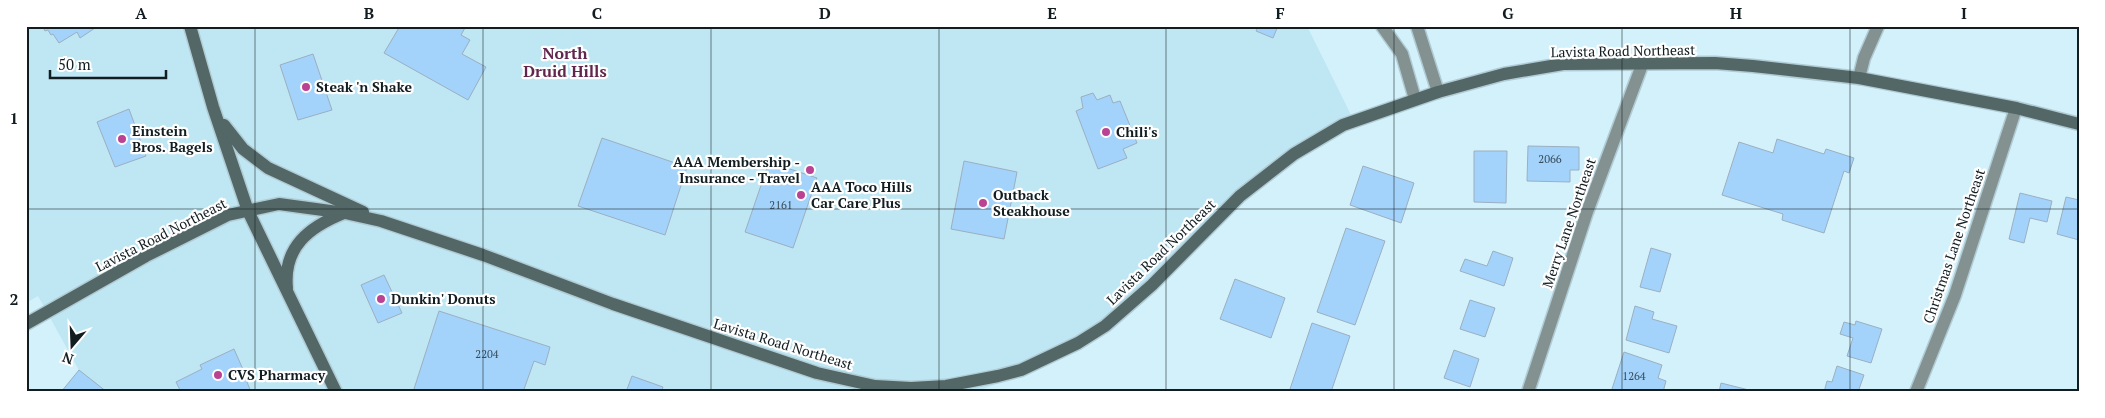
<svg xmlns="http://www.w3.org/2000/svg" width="2105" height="418" viewBox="0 0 2105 418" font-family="'PT Serif',serif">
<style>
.built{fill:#bfe6f3}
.building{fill:#a3d3fb;stroke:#9bafc1}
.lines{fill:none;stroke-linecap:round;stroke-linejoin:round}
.minor-casing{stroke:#b0cbd4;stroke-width:15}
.secondary-casing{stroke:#b0cbd4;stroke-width:15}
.minor{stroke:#849191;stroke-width:12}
.secondary{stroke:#536767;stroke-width:12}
.grid{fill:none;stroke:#121d21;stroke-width:1;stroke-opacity:0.55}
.poi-dot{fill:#bb4193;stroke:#fff;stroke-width:2}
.labels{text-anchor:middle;stroke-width:4.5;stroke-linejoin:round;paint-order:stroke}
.number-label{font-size:11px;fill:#364a58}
.street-label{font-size:14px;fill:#121d21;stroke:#fff}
.poi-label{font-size:14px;font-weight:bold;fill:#121d21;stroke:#fff;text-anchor:start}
.quarter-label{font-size:16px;font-weight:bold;fill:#61264d;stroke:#fff}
.neatline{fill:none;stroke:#121d21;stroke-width:2}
.grid-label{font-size:16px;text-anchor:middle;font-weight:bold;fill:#121d21}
</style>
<rect width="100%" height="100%" fill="#d3f1fb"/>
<path class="built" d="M26 26H1307L1355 123 1241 192 1199 245 1115 327 1040 368 975 392H91L38 296 26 303Z"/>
<g class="building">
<path d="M40 26H95V28L80 38 77 32 59 43 53 34 51 35 48 30 45 31 43 27 41 28Z"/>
<path d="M400 26H466L461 35 470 40 462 54 486 67 468 100 384 53Z"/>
<path d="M1258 26H1278L1273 38 1256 31Z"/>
<path d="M313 54 332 110 298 120 280 65Z"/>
<path d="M1093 93 1097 100 1110 95 1113 103 1120 101 1137 143 1123 149 1127 158 1098 169 1076 111 1083 108 1081 97Z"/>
<path d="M129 109 146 156 115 167 97 122Z"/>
<path d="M602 138 687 167 665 235 578 206Z"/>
<path d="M1777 139 1824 154 1826 149 1854 158 1849 173 1844 171 1824 233 1782 220 1783 214 1722 195 1739 142 1773 153Z"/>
<path d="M1528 146 1579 147V170H1570V182L1527 181Z"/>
<path d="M1474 151H1507L1506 203 1474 202Z"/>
<path d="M964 161 1017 172 1004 239 951 229Z"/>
<path d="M769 162 817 178 793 248 745 232Z"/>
<path d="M1363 166 1414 183 1401 223 1350 205Z"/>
<path d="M2020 193 2052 201 2047 222 2030 218 2024 243 2009 239Z"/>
<path d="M2066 197 2079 200V240L2057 234Z"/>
<path d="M1346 228 1385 241 1355 325 1317 312Z"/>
<path d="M1651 248 1671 254 1660 292 1640 287Z"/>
<path d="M1493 251 1513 258 1504 286 1460 271 1465 259 1487 266Z"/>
<path d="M384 275 402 313 378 323 361 285Z"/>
<path d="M1235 279 1285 298 1271 338 1220 319Z"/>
<path d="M1470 300 1495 308 1485 337 1460 329Z"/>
<path d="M1635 306 1654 312 1652 319 1677 326 1669 353 1626 340Z"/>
<path d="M439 311 550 347 545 365 534 361 523 392H422L414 389Z"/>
<path d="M1856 321 1882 329 1871 363 1847 356 1853 338 1840 334 1844 322 1855 325Z"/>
<path d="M1312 323 1350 336 1331 392H1289Z"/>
<path d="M234 349 248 381 247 382 251 392H181L176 382 202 369 200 365Z"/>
<path d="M1454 350 1479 359 1470 387 1444 378Z"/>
<path d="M1624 352 1662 365 1658 378 1666 381 1663 392H1611Z"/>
<path d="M1837 366 1864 375 1858 392H1824L1827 381 1832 382Z"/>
<path d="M79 370 107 392H61Z"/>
<path d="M632 376 663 387 661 392H626Z"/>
<path d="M1721 383 1757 392H1719Z"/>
</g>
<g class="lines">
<g class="minor-casing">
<g id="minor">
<path d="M1382 26 1402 54 1415 99"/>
<path d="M1417 26 1438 92"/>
<path d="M1859 78 1864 58 1878 26"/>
<path d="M1528 392 1587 212 1642 65"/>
<path d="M1916 392 1955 295 2016 108"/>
</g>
</g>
<g class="secondary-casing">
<g id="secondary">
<path d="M190 26 213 107 248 211 336 392"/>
<path d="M224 125 243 149 268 168 363 212"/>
<path d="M287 288C283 247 309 227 344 213"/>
<path d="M26 324 146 256 228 215 279 204 345 213 381 221 483 255 613 304 817 373 875 386 911 388 946 386 998 376 1021 370 1078 343 1105 326 1152 285 1240 196 1294 154 1343 125 1438 92 1504 74 1563 64 1715 63 1753 66 1859 78 2016 108 2079 124"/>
</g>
</g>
<use href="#minor" class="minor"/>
<use href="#secondary" class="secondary"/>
</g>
<path class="grid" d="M255 26V392M483 26V392M711 26V392M939 26V392M1166 26V392M1394 26V392M1622 26V392M1850 26V392M26 209H2079"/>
<g class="poi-dot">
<circle cx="306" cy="87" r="5"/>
<circle cx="1106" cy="132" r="5"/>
<circle cx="122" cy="139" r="5"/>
<circle cx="810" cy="170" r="5"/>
<circle cx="801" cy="195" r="5"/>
<circle cx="983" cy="203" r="5"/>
<circle cx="381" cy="299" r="5"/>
<circle cx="218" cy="375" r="5"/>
</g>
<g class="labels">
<g class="number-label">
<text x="1550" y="163">2066</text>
<text x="781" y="209">2161</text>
<text x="487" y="358">2204</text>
<text x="1634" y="380">1264</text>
</g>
<g class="street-label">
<text transform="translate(1623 51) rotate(-1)" y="5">Lavista Road Northeast</text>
<text transform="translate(1569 223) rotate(-71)" y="5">Merry Lane Northeast</text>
<text transform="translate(161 235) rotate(-27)" y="5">Lavista Road Northeast</text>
<text transform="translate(1954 246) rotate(-71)" y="5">Christmas Lane Northeast</text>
<text transform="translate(1161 252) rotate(-44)" y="5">Lavista Road Northeast</text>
<text transform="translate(783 344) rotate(17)" y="5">Lavista Road Northeast</text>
</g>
<g class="poi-label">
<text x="316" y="92">Steak 'n Shake</text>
<text x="132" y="136">Einstein<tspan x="132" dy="16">Bros. Bagels</tspan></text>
<text x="1116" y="137">Chili's</text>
<text x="800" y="167" text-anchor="end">AAA Membership -<tspan x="800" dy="16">Insurance - Travel</tspan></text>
<text x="811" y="192">AAA Toco Hills<tspan x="811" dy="16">Car Care Plus</tspan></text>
<text x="993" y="200">Outback<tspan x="993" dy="16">Steakhouse</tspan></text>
<text x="391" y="304">Dunkin' Donuts</text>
<text x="228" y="380">CVS Pharmacy</text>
</g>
<g class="quarter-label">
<text x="565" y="59">North<tspan x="565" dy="18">Druid Hills</tspan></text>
</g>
</g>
<rect width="2105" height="418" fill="none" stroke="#ffffff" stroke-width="55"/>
<g transform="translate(72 346) rotate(199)" stroke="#ffffff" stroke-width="4" paint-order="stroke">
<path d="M0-4L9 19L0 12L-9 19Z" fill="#121d21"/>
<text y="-8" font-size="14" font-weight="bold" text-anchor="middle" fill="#121d21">N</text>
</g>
<path d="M50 70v8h116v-8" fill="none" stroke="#121d21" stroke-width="2.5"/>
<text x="58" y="70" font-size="15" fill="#121d21" stroke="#ffffff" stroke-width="4" paint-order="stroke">50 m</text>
<rect x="28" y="28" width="2050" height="362" class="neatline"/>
<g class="grid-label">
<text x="141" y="19">A</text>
<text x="369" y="19">B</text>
<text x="597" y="19">C</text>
<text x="825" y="19">D</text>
<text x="1052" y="19">E</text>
<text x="1280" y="19">F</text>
<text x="1508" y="19">G</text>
<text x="1736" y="19">H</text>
<text x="1964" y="19">I</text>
<text x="14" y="124">1</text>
<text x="14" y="305">2</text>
</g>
</svg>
